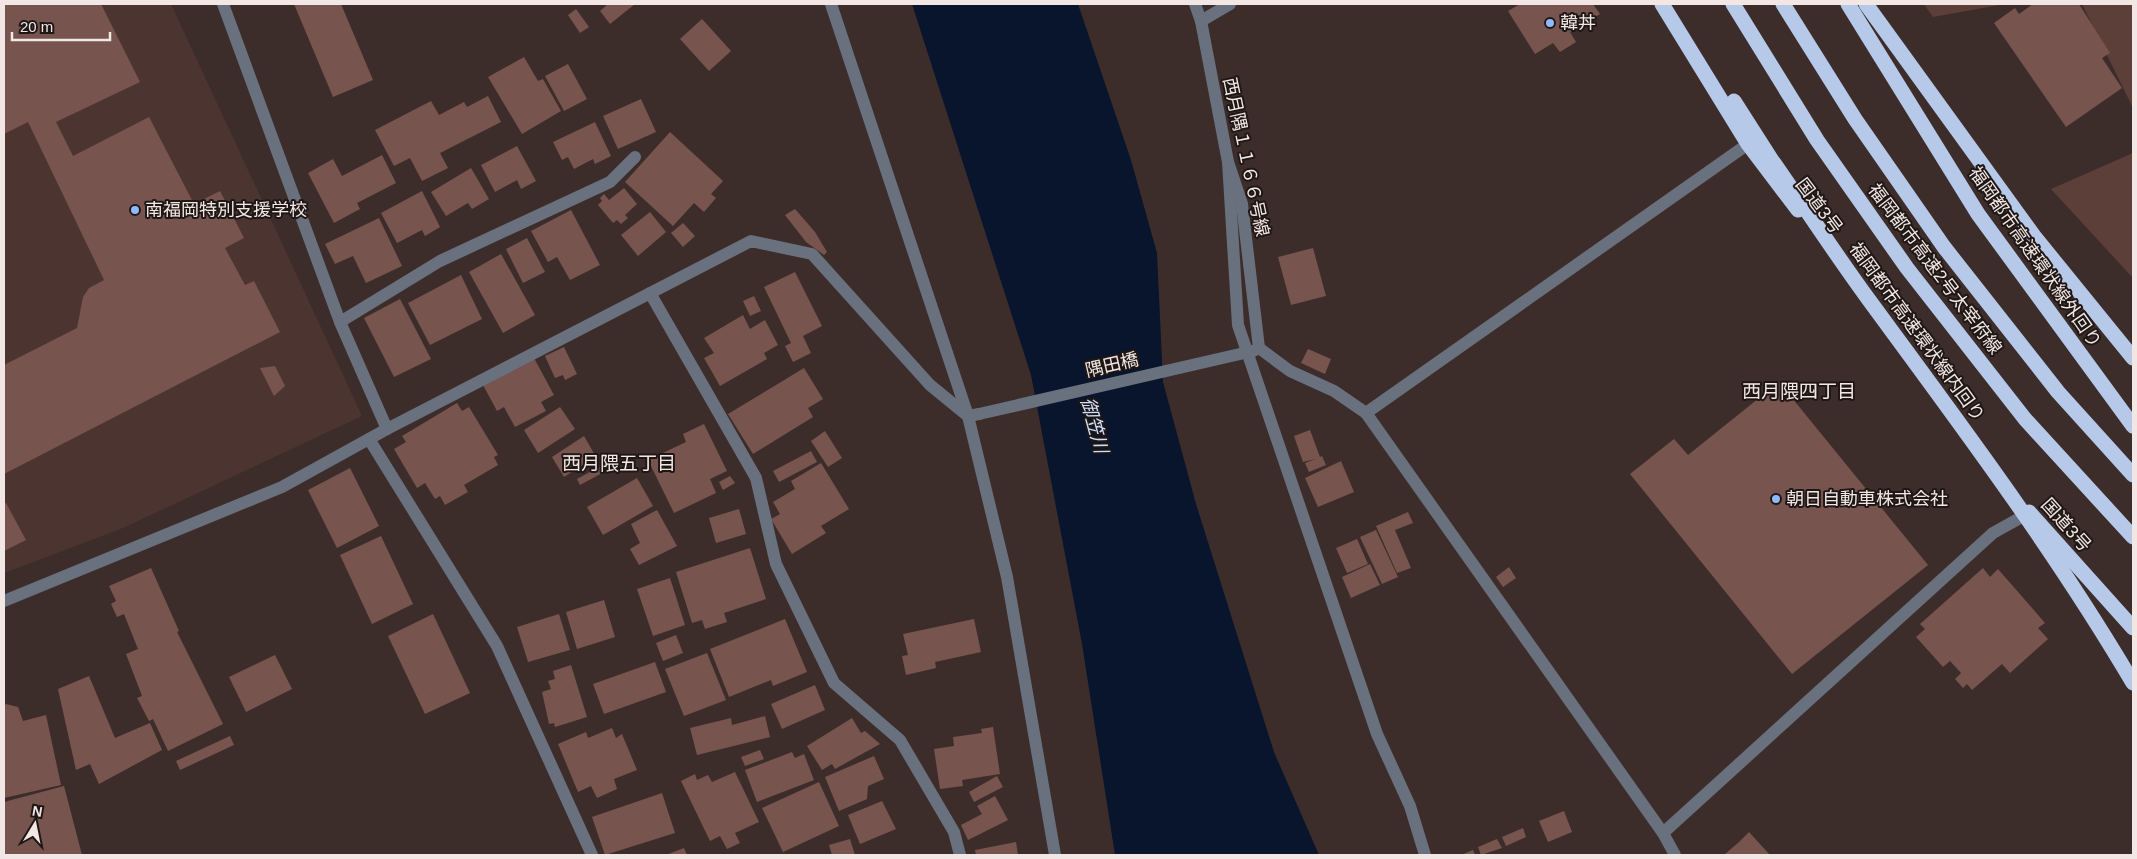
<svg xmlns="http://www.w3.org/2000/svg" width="2137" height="859" viewBox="0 0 2137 859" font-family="Helvetica,'Noto Sans JP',sans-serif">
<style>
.built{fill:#4c3430}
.green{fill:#5d3f39}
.water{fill:#08152c}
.building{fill:#78544e}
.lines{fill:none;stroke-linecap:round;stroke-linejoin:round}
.street{stroke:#69717e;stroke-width:12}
.highway{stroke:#b6c9e9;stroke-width:15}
.street-bridge{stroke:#69717e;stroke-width:12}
.highway-bridge{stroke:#b6c9e9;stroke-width:15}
.poi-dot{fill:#8eb9fd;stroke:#1f1716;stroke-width:2}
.labels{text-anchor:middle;stroke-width:4;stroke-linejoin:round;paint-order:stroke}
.poi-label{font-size:18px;fill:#f2e7e5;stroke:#1f1716;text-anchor:start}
.street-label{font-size:18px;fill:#f2e7e5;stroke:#1f1716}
.neighbourhood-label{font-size:19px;fill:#f2e7e5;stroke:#1f1716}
.water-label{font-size:19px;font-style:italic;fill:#cde0ff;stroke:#1f1716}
</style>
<rect width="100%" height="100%" fill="#3d2d2a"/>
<path class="built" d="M4 4H171L362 416 123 528 4 573Z"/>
<g class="green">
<path d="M1924 4H2005L1933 17Z"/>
<path d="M2082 4H2133V108Z"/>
<path d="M2133 153V278L2051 189Z"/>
</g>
<path class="water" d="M912 4H1078L1131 160 1157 253 1163 382 1196 504 1274 752 1319 855H1115L1082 644 1031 375Z"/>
<g class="building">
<path d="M4 4H101L140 82 56 122 73 156 149 117 194 204 220 191 244 238 225 248 245 285 254 281 280 332 4 474V365L77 328 83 297 89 288 104 280 28 122 4 134Z"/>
<path d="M294 4H341L373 80 333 97Z"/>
<path d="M608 4H635L610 24 600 11Z"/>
<path d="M1520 4H1593L1600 14 1570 32 1576 42 1560 52 1553 43 1535 54 1508 11Z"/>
<path d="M2033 4H2079L2110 53 2102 58 2122 88 2066 127 1994 23 2015 8 2019 14Z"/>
<path d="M576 9 589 27 580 33 568 15Z"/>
<path d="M702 19 731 51 709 71 680 39Z"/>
<path d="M524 57 538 81 543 79 561 111 522 134 488 77Z"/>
<path d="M568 64 587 99 564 111 545 76Z"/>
<path d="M488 96 501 122 440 153 448 168 422 181 410 158 394 166 375 130 431 101 439 115 464 102 467 107Z"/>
<path d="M641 99 656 132 618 149 603 116Z"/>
<path d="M595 122 611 156 595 164 593 159 574 169 568 157 562 160 553 142Z"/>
<path d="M670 132 723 181 711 194 716 198 704 212 694 203 673 226 625 182Z"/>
<path d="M517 146 536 181 521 189 517 180 495 192 481 165Z"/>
<path d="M382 155 396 183 357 203 360 209 334 223 308 173 333 159 342 176Z"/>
<path d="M471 168 489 199 472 209 468 203 446 216 431 192Z"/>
<path d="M624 188 637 204 625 215 628 218 621 224 617 220 613 223 598 205 602 201 600 198 604 194 609 200Z"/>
<path d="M422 191 440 227 425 236 422 230 397 243 381 213Z"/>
<path d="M795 209 815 232 827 252 824 255 806 242 785 215Z"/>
<path d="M571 210 600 265 570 280 557 257 548 262 531 231Z"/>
<path d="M650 212 666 232 638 256 621 235Z"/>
<path d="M379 218 402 266 366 283 353 256 335 264 325 244Z"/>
<path d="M683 223 695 236 683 247 671 233Z"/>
<path d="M527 238 545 272 523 283 506 249Z"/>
<path d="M1313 248 1326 296 1291 305 1278 257Z"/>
<path d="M501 254 535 315 503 333 469 272Z"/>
<path d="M795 272 822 326 803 336 811 353 793 362 785 346 791 343 764 287Z"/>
<path d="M461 275 482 319 430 345 408 303Z"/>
<path d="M754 296 761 311 750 316 743 301Z"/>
<path d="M400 299 431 359 394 377 364 318Z"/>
<path d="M743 315 750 329 765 320 778 345 764 353 767 359 720 386 704 358 714 353 704 338Z"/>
<path d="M564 347 577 374 565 380 563 375 555 378 545 356Z"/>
<path d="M1308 349 1331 359 1325 374 1301 363Z"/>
<path d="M534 358 554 395 541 402 546 411 515 427 504 407 497 411 483 385Z"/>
<path d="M275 366 285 386 274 396 260 368Z"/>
<path d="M804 368 823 399 808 408 813 417 753 454 728 414Z"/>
<path d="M1779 382 1928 565 1792 674 1630 474 1674 439 1688 455Z"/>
<path d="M457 403 462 411 469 407 498 455 494 457 498 465 464 485 468 492 445 505 440 496 435 499 425 483 417 488 394 449 406 442 402 436Z"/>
<path d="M560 407 575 429 538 453 524 430Z"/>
<path d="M704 424 727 471 710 479 716 493 674 513 648 460 686 442 683 434Z"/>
<path d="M1310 430 1320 457 1322 456 1326 465 1309 472 1305 463 1315 459 1303 462 1294 436Z"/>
<path d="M825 431 842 458 828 467 811 441Z"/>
<path d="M584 436 596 457 564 477 552 457Z"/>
<path d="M811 451 817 462 779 482 773 471Z"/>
<path d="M1341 461 1354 492 1318 507 1305 478Z"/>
<path d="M821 463 849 509 821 526 826 533 792 554 771 519 780 514 773 502 795 489 791 481Z"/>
<path d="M601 466 604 472 580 485 577 479Z"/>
<path d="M350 468 379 526 337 548 308 490Z"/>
<path d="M730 476 735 483 723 490 719 482Z"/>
<path d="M637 478 653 506 603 535 587 507Z"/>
<path d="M6 503 26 540 4 551V504Z"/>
<path d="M739 509 746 534 716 543 709 518Z"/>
<path d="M657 510 677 546 639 565 630 549 640 543 631 524Z"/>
<path d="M1408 512 1413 523 1395 530 1411 568 1397 573 1376 526Z"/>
<path d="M1376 530 1398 577 1382 584 1360 537Z"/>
<path d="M381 536 413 604 372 624 340 555Z"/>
<path d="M1357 539 1368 564 1347 573 1336 548Z"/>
<path d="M750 548 766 599 724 613 727 622 705 629 702 620 692 623 676 572Z"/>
<path d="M1370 564 1380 585 1351 598 1342 577Z"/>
<path d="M1509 567 1516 578 1503 587 1496 577Z"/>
<path d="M151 568 179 631 177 632 223 724 168 751 153 719 149 721 137 698 142 696 126 654 138 649 124 614 117 617 111 604 116 601 109 586Z"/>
<path d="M1983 568 1990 577 1998 569 2045 623 2038 628 2048 639 2010 673 2002 664 1972 690 1967 684 1963 688 1955 679 1961 673 1950 661 1943 667 1916 637 1925 629 1920 624Z"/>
<path d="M670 578 685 625 653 636 637 589Z"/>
<path d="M604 600 615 637 577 649 566 612Z"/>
<path d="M433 614 470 693 425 714 388 636Z"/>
<path d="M559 614 570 650 528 662 517 627Z"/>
<path d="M785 619 807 672 773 686 771 680 729 697 710 649Z"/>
<path d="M974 619 981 652 935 662 936 668 906 675 902 656 908 655 903 634Z"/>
<path d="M676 635 683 653 663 661 656 643Z"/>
<path d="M707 653 726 700 684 716 665 669Z"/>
<path d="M275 655 292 689 246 712 229 677Z"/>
<path d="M655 662 666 692 604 714 593 684Z"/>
<path d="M571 665 587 717 555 727 554 723 549 724 542 692 551 689 548 681 555 679 553 671Z"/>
<path d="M89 676 115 738 150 723 162 750 99 784 90 764 76 770 58 689Z"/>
<path d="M815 685 825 710 782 729 771 704Z"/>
<path d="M6 704 18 707 23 721 46 715 61 785 4 798V706Z"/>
<path d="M765 716 770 737 697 755 690 728 731 718 732 725Z"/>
<path d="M852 718 861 733 865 731 880 744 835 769 832 764 822 770 807 746Z"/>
<path d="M993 727 1000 774 962 780 963 786 940 789 934 749 954 746 953 737 982 733 981 729Z"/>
<path d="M612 728 616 738 622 734 637 770 614 779 617 789 597 798 591 786 578 792 558 744 586 732 588 738Z"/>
<path d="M230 736 234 745 180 770 176 761Z"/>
<path d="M760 750 764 759 745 766 741 757Z"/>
<path d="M792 752 795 758 804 754 814 780 757 802 745 770Z"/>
<path d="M874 756 884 779 868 786 867 799 839 811 825 777Z"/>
<path d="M735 772 759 822 735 833 740 843 727 849 720 836 710 841 681 781 695 774 697 780 708 775 712 782Z"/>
<path d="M997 776 1003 787 974 802 969 792Z"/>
<path d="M819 782 839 826 783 852 762 808Z"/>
<path d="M64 786 82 855H4V802Z"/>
<path d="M662 793 675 833 605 855 592 817Z"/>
<path d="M995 796 1008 820 968 840 961 825 982 814 977 806Z"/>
<path d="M882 801 896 829 860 844 848 815Z"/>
<path d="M1564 811 1572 832 1548 842 1539 821Z"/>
<path d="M1523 828 1526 837 1506 846 1502 837Z"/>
<path d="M1749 832 1770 855H1724L1739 842Z"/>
<path d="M850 839 855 855H832L829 845Z"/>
<path d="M1497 839 1502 848 1481 855 1478 847Z"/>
<path d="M1016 842 1018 855H976L975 850Z"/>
<path d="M684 848 687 855H666Z"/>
<path d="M1473 850 1475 855H1461Z"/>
</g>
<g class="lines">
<g class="street">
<path d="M223 4 340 322 387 429"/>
<path d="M831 4 968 416 1007 577 1055 855"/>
<path d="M1195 4 1201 21 1228 162 1242 204 1259 348"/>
<path d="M1201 21 1230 4"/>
<path d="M1228 162 1238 325 1377 734 1410 806 1425 855"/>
<path d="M650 293 756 478 776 564 834 683 900 740 954 832 960 855"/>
<path d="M340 322 440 261 610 182 635 157"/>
<path d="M1253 351 1259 348 1290 371 1334 391 1366 413 1748 144"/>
<path d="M1366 413 1663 833 1675 855"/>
<path d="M369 439 497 646 592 855"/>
<path d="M4 601 282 487 387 429 751 241 812 254 930 385 968 416 979 414"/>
<path d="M1663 833 1993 533 2029 513"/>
</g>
<g class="highway">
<path d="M1662 4 1748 144 1798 210"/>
<path d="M1733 4 1817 140 1907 268 2025 419 2133 537"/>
<path d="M1783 4 1855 119 1944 247 2058 392 2133 475"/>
<path d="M1848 4 1978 214 2133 426"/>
<path d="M1866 4 2034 236 2133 358"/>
<path d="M1734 101 1773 162"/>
<path d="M2029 512 2133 628"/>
</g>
<path class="street-bridge" d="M979 414 1253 351"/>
<path class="highway-bridge" d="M1774 163C1806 209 1836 255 1869 300 1961 425 2054 549 2133 683"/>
</g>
<g class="poi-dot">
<circle cx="1550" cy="23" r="5"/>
<circle cx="135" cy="210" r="5"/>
<circle cx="1776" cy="499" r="5"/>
</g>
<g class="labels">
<g class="poi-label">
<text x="1560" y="29">韓丼</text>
<text x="145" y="216">南福岡特別支援学校</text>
<text x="1786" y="505">朝日自動車株式会社</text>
</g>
<g class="street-label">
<text transform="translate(1246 157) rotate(78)" y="6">西月隅１１６６号線</text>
<text transform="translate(1819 206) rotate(53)" y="6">国道3号</text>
<text transform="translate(2035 257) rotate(55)" y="6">福岡都市高速環状線外回り</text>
<text transform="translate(1935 269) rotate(53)" y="6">福岡都市高速2号太宰府線</text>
<text transform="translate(1917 332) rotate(54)" y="6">福岡都市高速環状線内回り</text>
<text transform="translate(1112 365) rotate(-13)" y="6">隅田橋</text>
<text transform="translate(2066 525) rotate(48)" y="6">国道3号</text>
</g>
<g class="neighbourhood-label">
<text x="1799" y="398">西月隈四丁目</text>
<text x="619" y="470">西月隈五丁目</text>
</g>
<g class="water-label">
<text transform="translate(1095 425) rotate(75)" y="7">御笠川</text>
</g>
</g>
<rect width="2137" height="859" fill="none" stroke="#f2e7e5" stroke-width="10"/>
<g transform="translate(35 824) rotate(10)" stroke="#1f1716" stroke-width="4" paint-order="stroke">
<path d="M0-4L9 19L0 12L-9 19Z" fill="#f2e7e5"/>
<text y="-8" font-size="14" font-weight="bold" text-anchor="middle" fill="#f2e7e5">N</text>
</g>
<path d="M12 32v8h98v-8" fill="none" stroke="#f2e7e5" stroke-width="2.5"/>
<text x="20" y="32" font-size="15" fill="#f2e7e5" stroke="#1f1716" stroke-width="4" paint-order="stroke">20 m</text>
</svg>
